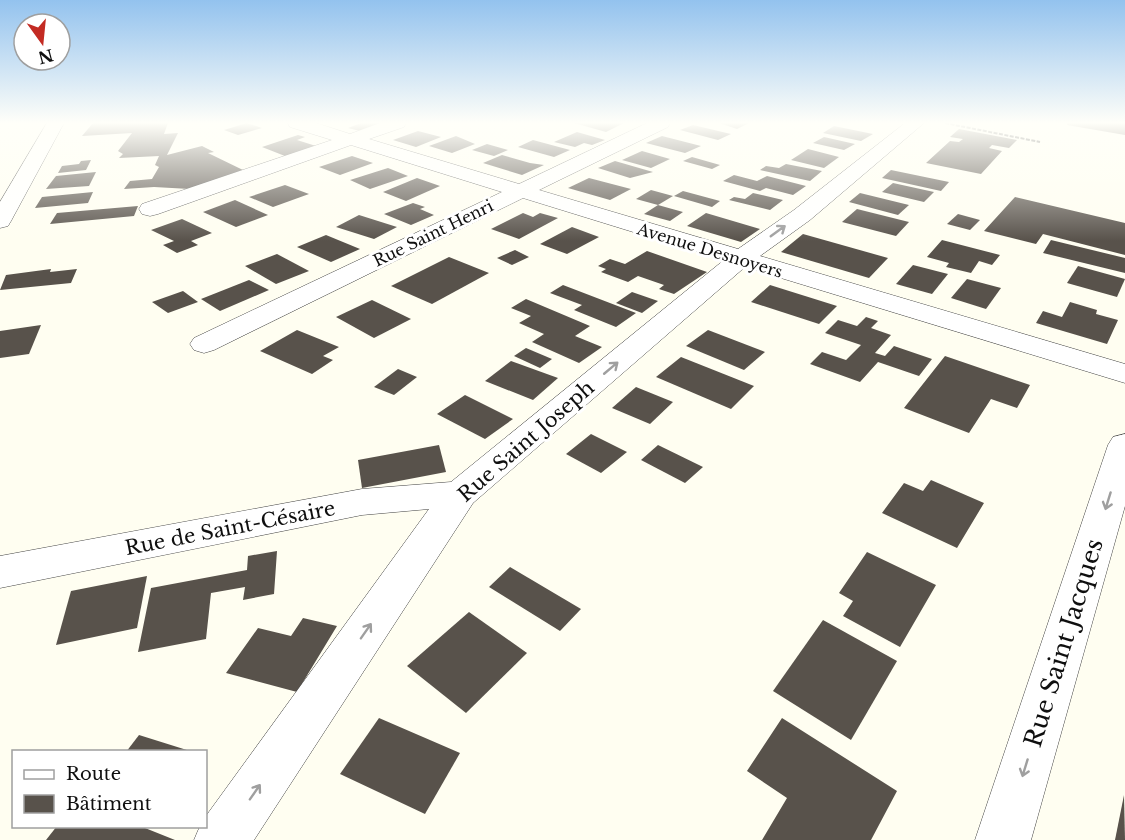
<svg xmlns="http://www.w3.org/2000/svg" width="1125" height="840" viewBox="0 0 1125 840" font-family="'Libre Baskerville',serif">
<style>
.building{fill:#58524b}
.lines{fill:none;stroke-linecap:round;stroke-linejoin:round}
.minor-casing{stroke:#424242;stroke-width:1}
.path{stroke:#313131;stroke-width:2;stroke-dasharray:4 1.5;stroke-linecap:butt}
.minor{fill:#fff;fill-rule:evenodd}
.oneway{stroke:#9f9f9f}
.labels{text-anchor:middle;stroke-width:6;stroke-linejoin:round;paint-order:stroke}
.far-street-label{font-size:16px;fill:#0f0f0f;stroke:#fff}
.street-label{font-size:20px;fill:#0f0f0f;stroke:#fff}
.near-street-label{font-size:24px;fill:#0f0f0f;stroke:#fff}
</style>
<rect width="100%" height="100%" fill="#fffef1"/>
<g class="building">
<path d="M93 123H168L164 134 178 133 167 155 202 146 214 152 208 153 243 170 190 189 154 187 124 189 130 181 152 179 159 167 155 165 159 156 119 158 123 154 118 151 132 133 82 136Z"/>
<path d="M247 123 262 128 238 135 224 130Z"/>
<path d="M361 123H381L360 131 348 128Z"/>
<path d="M574 123H624L606 132Z"/>
<path d="M719 123H749L737 129Z"/>
<path d="M1067 123H1125V135L1067 125Z"/>
<path d="M693 125 731 134 718 140 680 130Z"/>
<path d="M834 126 873 134 861 141 823 133Z"/>
<path d="M959 129 1017 140 1009 148 992 145 989 148 1002 151 981 174 926 163 950 141 959 142 963 139 950 137Z"/>
<path d="M418 131 441 137 416 147 393 140Z"/>
<path d="M577 132 605 140 592 145 584 143 575 147 554 142Z"/>
<path d="M298 135 305 137 297 140 316 146 285 156 262 147Z"/>
<path d="M456 136 475 144 452 153 429 146Z"/>
<path d="M662 136 701 146 685 153 646 143Z"/>
<path d="M824 137 855 144 844 150 813 143Z"/>
<path d="M533 140 570 150 554 157 518 147Z"/>
<path d="M487 144 508 150 494 156 472 150Z"/>
<path d="M808 149 839 157 824 168 791 160Z"/>
<path d="M642 151 670 159 651 168 622 160Z"/>
<path d="M502 155 530 163 544 165 522 175 483 163Z"/>
<path d="M352 156 373 163 340 175 319 167Z"/>
<path d="M692 157 720 165 712 169 683 161Z"/>
<path d="M91 160 86 170 58 173 62 166 79 164 81 161Z"/>
<path d="M615 161 653 172 630 178 598 168Z"/>
<path d="M786 164 822 171 810 181 760 170 766 166 779 168Z"/>
<path d="M388 168 408 176 370 189 350 180Z"/>
<path d="M891 170 949 182 941 191 882 178Z"/>
<path d="M96 172 89 186 46 189 56 176Z"/>
<path d="M734 175 757 181 767 176 806 186 793 195 766 188 760 191 723 181Z"/>
<path d="M417 178 440 186 406 201 383 192Z"/>
<path d="M589 178 631 189 610 200 568 188Z"/>
<path d="M893 183 934 192 924 202 882 192Z"/>
<path d="M285 185 309 194 273 207 249 197Z"/>
<path d="M651 190 673 196 658 205 636 199Z"/>
<path d="M683 191 720 201 712 207 674 196Z"/>
<path d="M93 192 88 203 35 208 42 197Z"/>
<path d="M753 193 783 200 770 210 729 200 734 197 745 199Z"/>
<path d="M860 193 909 205 898 215 849 202Z"/>
<path d="M1015 197 1125 223V255L1043 234 1036 244 984 231Z"/>
<path d="M235 200 268 215 236 227 203 212Z"/>
<path d="M413 203 425 207 420 209 434 215 411 225 384 214Z"/>
<path d="M658 205 683 212 670 221 644 214Z"/>
<path d="M138 206 134 216 50 224 57 213Z"/>
<path d="M857 209 909 222 896 236 842 222Z"/>
<path d="M523 213 533 217 540 213 558 218 519 239 491 229Z"/>
<path d="M706 213 760 229 741 242 687 226Z"/>
<path d="M958 214 980 220 970 230 947 224Z"/>
<path d="M359 215 397 227 374 239 336 227Z"/>
<path d="M182 219 212 233 191 241 198 245 177 253 163 245 174 241 151 230Z"/>
<path d="M572 227 599 237 567 254 540 244Z"/>
<path d="M803 234 888 258 869 278 781 252Z"/>
<path d="M326 235 360 249 331 262 297 247Z"/>
<path d="M942 240 1000 255 992 265 979 261 971 273 946 267 949 263 927 257Z"/>
<path d="M1051 240 1125 258V273L1043 253Z"/>
<path d="M515 250 529 257 512 265 497 258Z"/>
<path d="M647 251 707 272 674 294 659 289 664 285 638 276 628 282 601 272 606 269 598 266 610 259 625 264Z"/>
<path d="M277 254 309 271 276 284 245 266Z"/>
<path d="M449 257 489 273 432 304 391 286Z"/>
<path d="M913 265 948 274 932 294 896 284Z"/>
<path d="M1078 266 1125 279 1117 297 1067 283Z"/>
<path d="M51 269 50 272 77 269 71 283 0 290 6 275Z"/>
<path d="M967 279 1001 288 986 309 951 298Z"/>
<path d="M249 280 269 290 220 311 201 299Z"/>
<path d="M563 285 636 313 616 327 574 310 582 305 550 293Z"/>
<path d="M770 285 837 306 819 324 751 302Z"/>
<path d="M183 291 198 302 168 313 152 302Z"/>
<path d="M632 292 658 301 642 313 616 303Z"/>
<path d="M526 299 590 326 575 336 602 347 579 363 532 342 544 334 519 323 531 316 511 308Z"/>
<path d="M372 300 411 319 374 338 336 317Z"/>
<path d="M1070 302 1097 310 1096 314 1118 320 1107 344 1036 323 1043 311 1062 317Z"/>
<path d="M866 317 878 321 871 328 891 335 875 353 885 356 894 346 932 359 919 376 878 362 860 382 810 364 822 352 846 360 861 345 825 333 838 320 857 326Z"/>
<path d="M41 325 29 354 0 358V331Z"/>
<path d="M297 330 339 347 323 356 333 360 312 374 260 351Z"/>
<path d="M708 330 765 352 744 370 686 346Z"/>
<path d="M526 348 552 359 540 368 514 356Z"/>
<path d="M945 356 1030 385 1017 408 991 399 969 433 904 408Z"/>
<path d="M681 357 754 386 731 409 656 377Z"/>
<path d="M511 361 558 378 533 400 485 381Z"/>
<path d="M398 369 417 377 394 395 374 387Z"/>
<path d="M636 387 673 402 650 424 612 408Z"/>
<path d="M465 395 513 419 485 439 437 414Z"/>
<path d="M591 434 627 452 601 473 566 454Z"/>
<path d="M439 445 446 472 362 488 358 460Z"/>
<path d="M658 445 703 467 685 483 641 460Z"/>
<path d="M931 480 984 503 957 548 882 513 904 483 923 491Z"/>
<path d="M277 551 274 594 243 600 245 587 211 593 206 639 138 652 151 588 247 570 248 556Z"/>
<path d="M867 552 936 585 900 647 843 616 853 601 839 593Z"/>
<path d="M510 567 581 609 560 631 489 587Z"/>
<path d="M147 576 137 628 56 645 71 591Z"/>
<path d="M469 612 527 653 466 713 407 666Z"/>
<path d="M303 618 337 626 297 692 226 673 258 628 291 636Z"/>
<path d="M823 620 897 661 851 740 773 691Z"/>
<path d="M379 718 460 753 425 814 340 774Z"/>
<path d="M782 718 897 791 871 840H762L787 798 747 771Z"/>
<path d="M139 735 190 751V752H126Z"/>
<path d="M1124 795 1125 840H1115Z"/>
<path d="M57 826H140L175 840H46Z"/>
</g>
<g class="lines">
<g class="minor-casing">
<g id="minor">
<path d="M47 123H64L11 221 8 226 0 228V202Z"/>
<path d="M288 123H316L350 134 380 123H406L404 127 369 139 519 184 647 123H670L668 127 539 190 738 249 794 210 905 123H924L810 220 760 256 1125 364V383L745 267 473 503 254 840H194L200 826H206V816L429 509 362 515 0 588V556L362 489 451 482 724 260 523 198 214 350 204 353 194 350 190 344 194 338 502 192 351 145 158 214 150 216 142 214 139 209 142 204 332 140 290 127Z"/>
<path d="M1125 434V506L1031 840H975L1108 445 1113 437Z"/>
</g>
</g>
<path class="path" d="M945 123 1040 142"/>
<use href="#minor" class="minor"/>
</g>
<defs><path id="oneway-shaft" d="M-6 0H5M1.5-3L5.5 0L1.5 3" fill="none" stroke-width="1.6" stroke-linecap="round" stroke-linejoin="round" transform="scale(1.5)"/></defs>
<g class="oneway">
<use href="#oneway-shaft" transform="translate(778 231) rotate(-36)"/>
<use href="#oneway-shaft" transform="translate(611 368) rotate(-40)"/>
<use href="#oneway-shaft" transform="translate(1108 501) rotate(107)"/>
<use href="#oneway-shaft" transform="translate(366 631) rotate(-55)"/>
<use href="#oneway-shaft" transform="translate(1025 768) rotate(107)"/>
<use href="#oneway-shaft" transform="translate(255 792) rotate(-55)"/>
</g>
<linearGradient id="sky" x2="0" y2="1"><stop stop-color="#93c2ee"/><stop offset="0.51" stop-color="#fffff9"/><stop offset="1" stop-color="#fffff9" stop-opacity="0"/></linearGradient>
<rect width="1125" height="241" fill="url(#sky)"/>
<g class="labels">
<g class="far-street-label">
<text transform="translate(433 233) rotate(-26)" y="6">Rue Saint Henri</text>
<text transform="translate(710 250) rotate(17)" y="6">Avenue Desnoyers</text>
</g>
<g class="street-label">
<text transform="translate(526 441) rotate(-41)" y="7">Rue Saint Joseph</text>
<text transform="translate(230 528) rotate(-11)" y="7">Rue de Saint-Césaire</text>
</g>
<g class="near-street-label">
<text transform="translate(1064 643) rotate(-73)" y="8">Rue Saint Jacques</text>
</g>
</g>
<rect x="12" y="750" width="195" height="78" fill="#ffffff" stroke="#9f9f9f" stroke-width="1.5"/>
<rect x="24" y="770" width="30" height="9" fill="#ffffff" stroke="#9f9f9f" stroke-width="1.5"/>
<text x="66" y="780" font-size="18" fill="#0f0f0f">Route</text>
<rect x="24" y="795" width="30" height="18" fill="#58524b" stroke="#9f9f9f" stroke-width="1.5"/>
<text x="66" y="810" font-size="18" fill="#0f0f0f">Bâtiment</text>
<g transform="translate(42 42) rotate(165)"><circle r="28" fill="#ffffff" stroke="#9f9f9f" stroke-width="1.5"/>
<path d="M0-4.5L10 22L0 15L-10 22Z" fill="#c32b23"/>
<text y="-9" font-size="16" font-weight="bold" text-anchor="middle" fill="#0f0f0f">N</text>
</g>
</svg>
